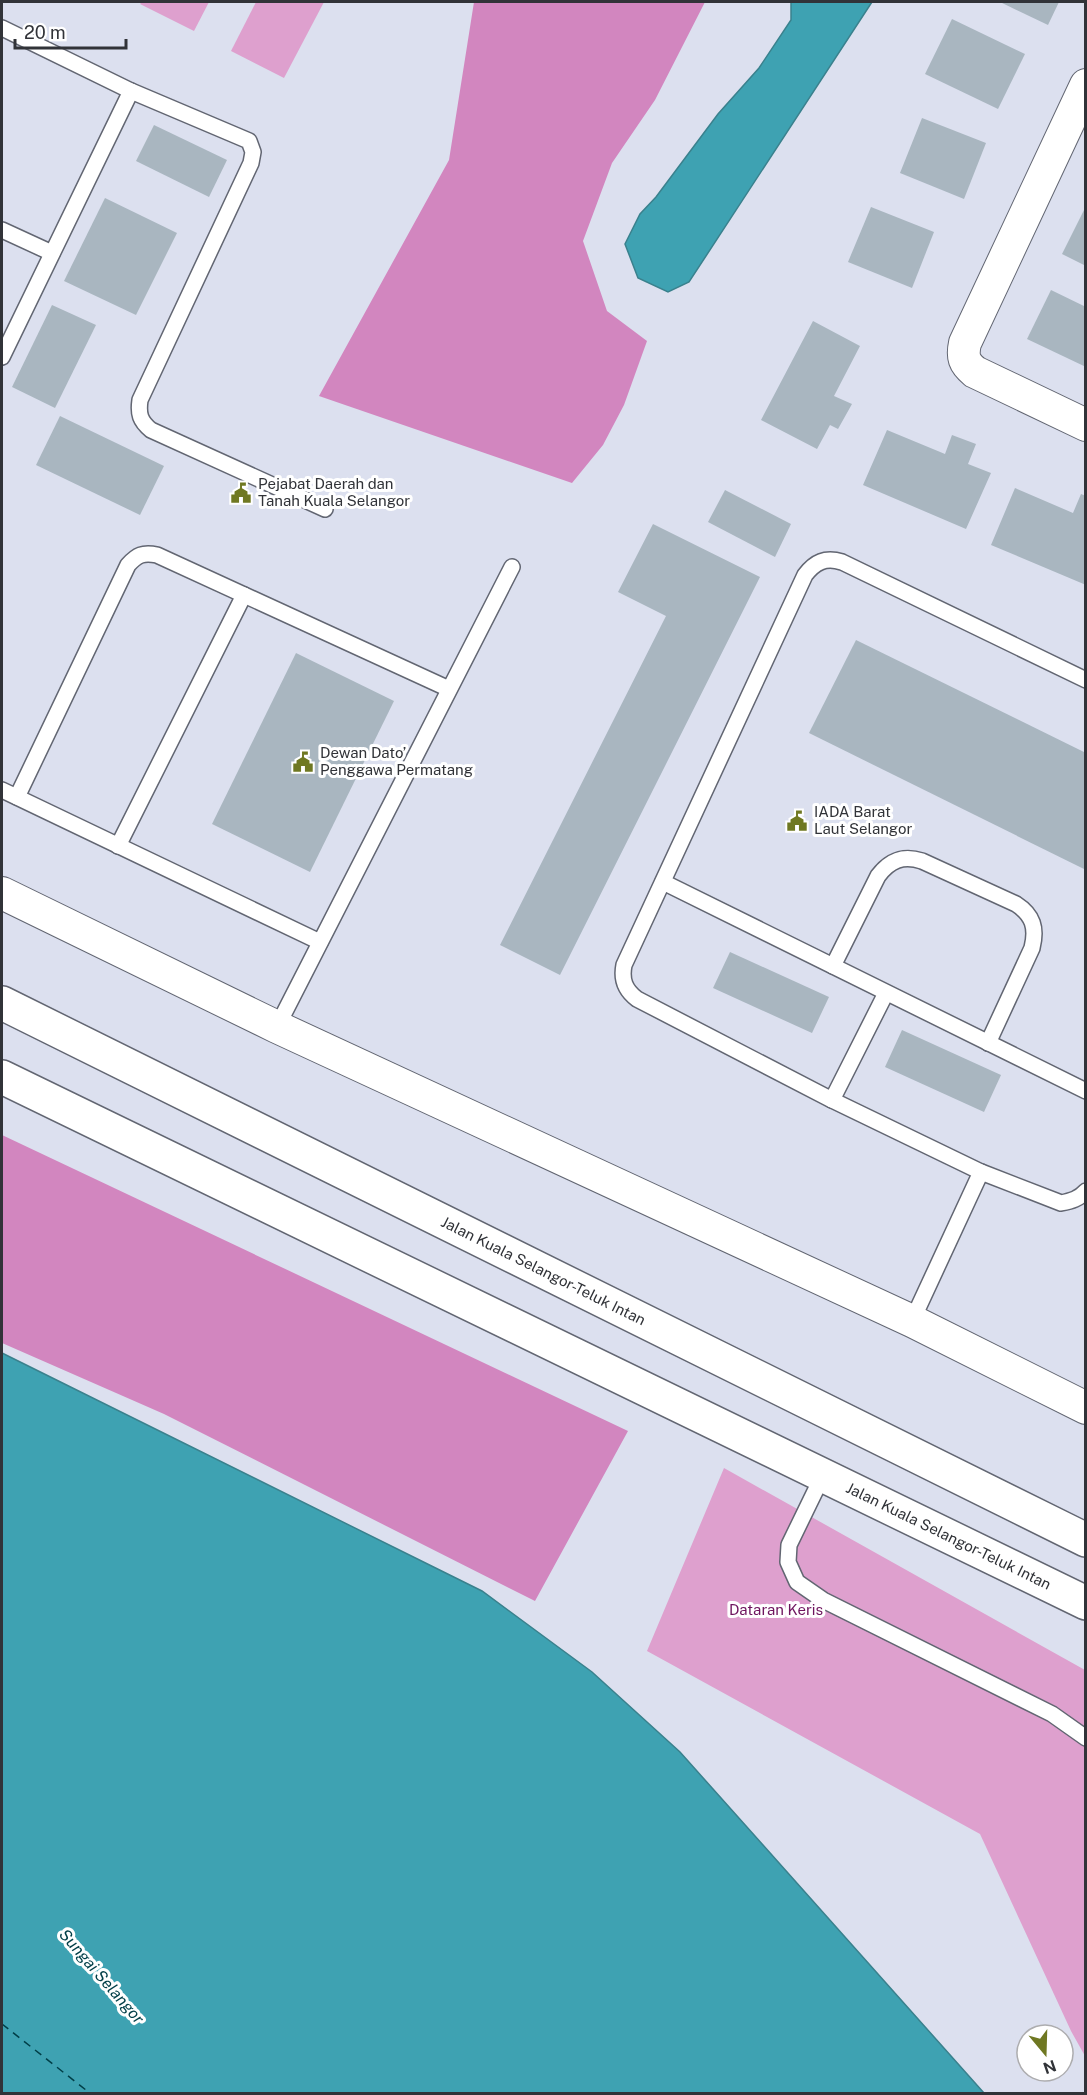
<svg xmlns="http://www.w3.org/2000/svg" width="1087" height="2095" viewBox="0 0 1087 2095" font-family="'Public Sans',sans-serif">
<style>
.green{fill:#dea0ce}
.forest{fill:#d286bf}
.water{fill:#3ea2b2;stroke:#3a818d;stroke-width:1.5}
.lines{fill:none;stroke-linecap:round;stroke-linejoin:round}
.ferry{stroke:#003e47;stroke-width:1.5;stroke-dasharray:8 6;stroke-linecap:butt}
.building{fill:#a9b6c0}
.lane-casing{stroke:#626672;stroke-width:18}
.street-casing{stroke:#626672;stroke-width:34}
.highway-casing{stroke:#626672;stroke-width:36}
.lane{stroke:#fff;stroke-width:15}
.street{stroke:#fff;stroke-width:32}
.highway{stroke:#fff;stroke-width:33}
.labels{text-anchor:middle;stroke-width:6;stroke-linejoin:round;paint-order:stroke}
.poi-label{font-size:15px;fill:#313338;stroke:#fff;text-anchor:start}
.street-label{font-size:15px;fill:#313338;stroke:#fff}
.park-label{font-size:15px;fill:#6e145e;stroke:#fff}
.water-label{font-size:16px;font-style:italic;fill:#003e47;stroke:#fff}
</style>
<rect width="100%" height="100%" fill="#dce0ef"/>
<g class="green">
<path d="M142 2H209L194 31 140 4Z"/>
<path d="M256 2H324L284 78 231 51Z"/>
<path d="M724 1468 1085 1670V2056L1071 2031 980 1834 647 1651Z"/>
</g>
<g class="forest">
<path d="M474 2H705L655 100 612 163 583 241 607 311 647 341 624 405 603 445 572 483 319 396 449 160Z"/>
<path d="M2 1135 628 1431 535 1601 164 1414 2 1343Z"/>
</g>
<g class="water">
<path d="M791 2H872L689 282 668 292 638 278 625 244 640 214 656 197 718 114 759 68 791 20Z"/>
<path d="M2 1353 482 1591 592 1672 680 1752 984 2093H2Z"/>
</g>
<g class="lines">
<path class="ferry" d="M2 2024 91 2094"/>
</g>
<g class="building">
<path d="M1000 2H1059L1048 25Z"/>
<path d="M952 19 1025 54 998 109 925 74Z"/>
<path d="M922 118 986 143 964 199 900 173Z"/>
<path d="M154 125 227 160 209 197 136 161Z"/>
<path d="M105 198 177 233 136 315 64 281Z"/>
<path d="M1086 206V266L1062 254Z"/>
<path d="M871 207 934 232 912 288 848 262Z"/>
<path d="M1051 290 1086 307V367L1027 339Z"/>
<path d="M52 305 96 325 55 408 12 387Z"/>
<path d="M813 321 860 346 834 396 852 404 838 429 830 425 817 449 761 420Z"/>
<path d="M60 416 164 466 140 515 36 465Z"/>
<path d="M887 430 945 454 952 435 976 444 968 464 991 473 966 529 863 485Z"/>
<path d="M1015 488 1073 513 1081 494 1086 496V585L991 545Z"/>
<path d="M725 490 791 524 775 557 708 522Z"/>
<path d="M653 524 760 577 560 975 500 945 666 616 618 592Z"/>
<path d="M856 640 1086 753V870L809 733Z"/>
<path d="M296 653 394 701 310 872 212 824Z"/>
<path d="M730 952 829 997 812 1033 713 988Z"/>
<path d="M902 1030 1001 1075 984 1112 885 1067Z"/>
</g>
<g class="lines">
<g class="lane-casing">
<g id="lane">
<path d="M2 28 131 91 249 141 253 152 251 163 140 400C138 414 140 421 151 430L325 509"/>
<path d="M2 230 52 253"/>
<path d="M2 357 131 91"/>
<path d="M1086 680 842 562C825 557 815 562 805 575L624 965C621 980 625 990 637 999L832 1100 981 1172 1061 1203C1071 1201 1079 1199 1086 1191"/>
<path d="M2 790 320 942"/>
<path d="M17 797 128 565C137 555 143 552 157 555L449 689"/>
<path d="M118 846 244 595"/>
<path d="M663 882 1086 1091"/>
<path d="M833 966 878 876C890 860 903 855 922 861L1016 904C1033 915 1037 928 1032 948L988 1043"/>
<path d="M277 1027 512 567"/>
<path d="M832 1100 886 993"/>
<path d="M912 1321 981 1172"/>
<path d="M823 1475 789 1545 788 1562 797 1582 823 1600 1052 1714 1086 1738"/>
</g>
</g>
<g class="street-casing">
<g id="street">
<path d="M1086 85 965 343C962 357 964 363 975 372L1086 425"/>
<path d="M2 893 277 1027 912 1321 1086 1408"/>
</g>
</g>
<g class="highway-casing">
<g id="highway">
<path id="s1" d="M2 1003 1086 1540"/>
<path id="s2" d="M2 1077 1086 1603"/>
</g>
</g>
<use href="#lane" class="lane"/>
<use href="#street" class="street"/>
<use href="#highway" class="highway"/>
</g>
<defs>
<g id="civic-bare" transform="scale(1.62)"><path d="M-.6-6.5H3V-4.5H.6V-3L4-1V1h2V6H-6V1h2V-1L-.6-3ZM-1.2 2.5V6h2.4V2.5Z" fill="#6f7822" stroke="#fff" stroke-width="2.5" paint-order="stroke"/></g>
</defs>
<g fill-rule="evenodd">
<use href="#civic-bare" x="241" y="493"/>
<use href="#civic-bare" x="303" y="762"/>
<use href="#civic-bare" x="797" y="821"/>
</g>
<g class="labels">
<g class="poi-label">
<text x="258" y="489">Pejabat Daerah dan<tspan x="258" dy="17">Tanah Kuala Selangor</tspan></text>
<text x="320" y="758">Dewan Dato’<tspan x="320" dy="17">Penggawa Permatang</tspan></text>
<text x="814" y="817">IADA Barat<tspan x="814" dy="17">Laut Selangor</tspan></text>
</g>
<g class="street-label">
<text dy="5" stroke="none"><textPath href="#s1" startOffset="604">Jalan Kuala Selangor-Teluk Intan</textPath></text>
<text dy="5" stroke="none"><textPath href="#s2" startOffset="1052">Jalan Kuala Selangor-Teluk Intan</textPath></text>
</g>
<g class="park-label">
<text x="776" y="1615">Dataran Keris</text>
</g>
<g class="water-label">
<text transform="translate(102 1976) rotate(49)" y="6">Sungai Selangor</text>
</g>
</g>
<rect width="1087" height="2095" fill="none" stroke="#313338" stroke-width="6"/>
<g transform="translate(1045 2053) rotate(161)"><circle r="28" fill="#ffffff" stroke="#adadaf" stroke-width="1.5"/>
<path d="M0-4.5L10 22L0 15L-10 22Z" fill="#6f7822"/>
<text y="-9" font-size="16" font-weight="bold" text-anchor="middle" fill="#313338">N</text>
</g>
<path d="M15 39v9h111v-9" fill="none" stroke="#313338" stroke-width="3"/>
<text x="24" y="39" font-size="18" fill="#313338" stroke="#ffffff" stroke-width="4.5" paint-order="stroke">20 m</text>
</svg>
